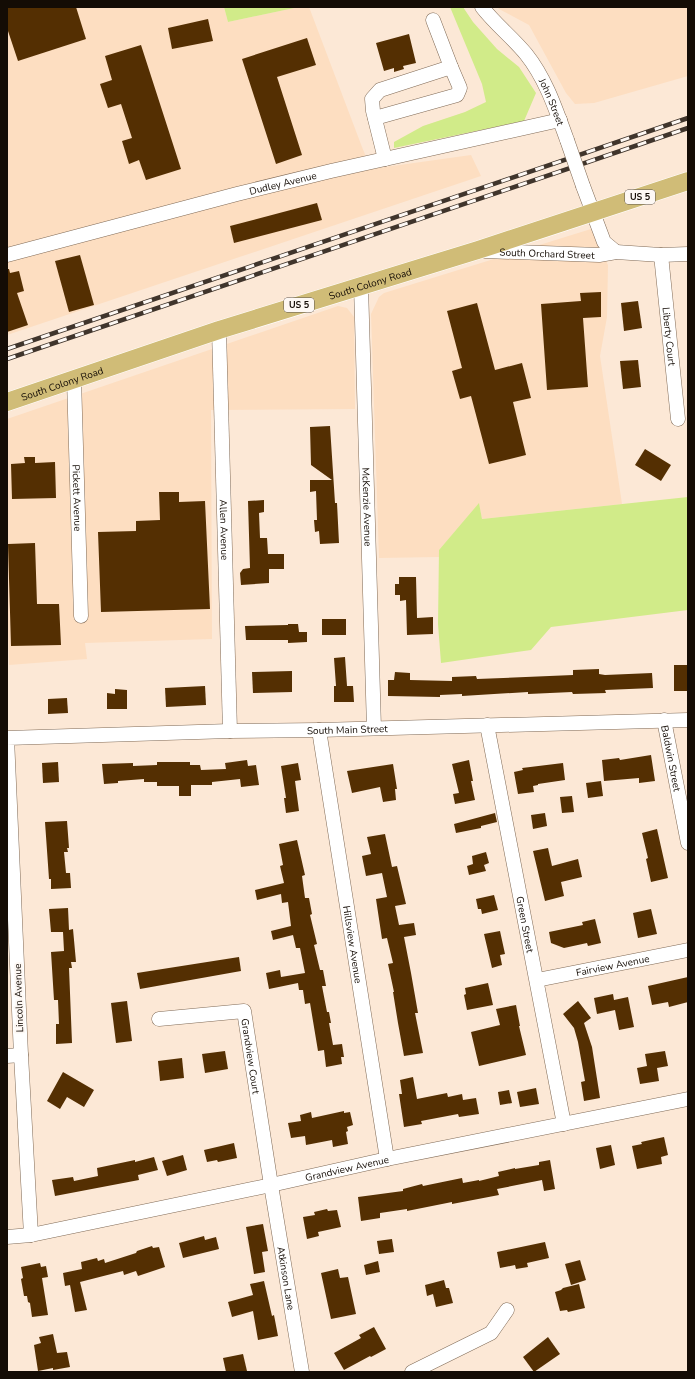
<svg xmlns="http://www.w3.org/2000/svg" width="695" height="1379" viewBox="0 0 695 1379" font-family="'Nunito Sans',sans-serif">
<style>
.built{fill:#fddec1}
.green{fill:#d1eb89}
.building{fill:#542f02}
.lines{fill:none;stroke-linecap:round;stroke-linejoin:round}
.minor-casing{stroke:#816b57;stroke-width:15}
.major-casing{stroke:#fff;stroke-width:19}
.minor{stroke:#fff;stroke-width:14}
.major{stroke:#d0bc77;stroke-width:18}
.rail-casing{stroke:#40352c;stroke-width:4.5}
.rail{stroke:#fdf8f4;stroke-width:3;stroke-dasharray:9;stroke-linecap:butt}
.minor-bridge-casing{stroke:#816b57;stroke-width:15;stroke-linecap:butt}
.minor-bridge{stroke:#fff;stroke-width:14}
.labels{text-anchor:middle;stroke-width:4;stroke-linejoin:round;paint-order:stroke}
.shield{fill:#fdf8f4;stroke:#5a534d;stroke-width:1}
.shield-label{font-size:9px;font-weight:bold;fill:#140c05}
.street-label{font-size:10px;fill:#140c05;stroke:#fdf8f4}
</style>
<rect width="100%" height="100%" fill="#fce8d6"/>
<g class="built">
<path d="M7 7H224L228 22 299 7H309L362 147 371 169 471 155 481 176 7 335Z"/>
<path d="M497 7H688V76L594 103 575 104 566 93 529 25 499 9Z"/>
<path d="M591 229 608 265 607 317 600 356 622 504 482 519 479 504 439 550V557L379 558 371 314 379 297 384 293Z"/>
<path d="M338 306 347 308 354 317 355 409 211 410 212 639 85 643 87 659 9 665 7 593V419Z"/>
</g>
<g class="green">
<path d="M224 7H299L228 22Z"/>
<path d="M450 7H463L473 22 497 49 519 67 536 93 524 121 394 148V142L423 126 465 112 486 102 482 84Z"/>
<path d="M688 497V610L551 627 531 650 441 663 438 624 439 550 479 503 482 519Z"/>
</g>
<g class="building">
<path d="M7 7H76L86 39 18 61 7 28Z"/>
<path d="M208 19 213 41 172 49 168 28Z"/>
<path d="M409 34 416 63 403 66 404 69 394 72V68L384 71 376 43Z"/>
<path d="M307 38 316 65 277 77 302 155 276 164 242 59Z"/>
<path d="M141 45 181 169 146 180 139 160 129 164 122 141 132 138 121 104 108 108 100 84 112 80 105 56Z"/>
<path d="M317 203 322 220 234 243 230 226Z"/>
<path d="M80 255 94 305 69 312 55 261Z"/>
<path d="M7 269H9L10 273 19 271 24 291 17 293 28 325 7 332Z"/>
<path d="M601 292V317L583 318 588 387 547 390 541 304 581 301 580 293Z"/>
<path d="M638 301 642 328 624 331 621 303Z"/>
<path d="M477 303 495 370 522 363 531 398 513 402 526 455 489 464 471 396 460 399 452 371 462 368 447 311Z"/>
<path d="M638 360 641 387 623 389 620 361Z"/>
<path d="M330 426 335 503H337L339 543 320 544 319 531 315 532 314 520H317L316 491 310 492V480H332L311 465 310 427Z"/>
<path d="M645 449 671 465 661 481 635 465Z"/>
<path d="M24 457H35V463L55 462 56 498 12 499 11 464 25 463Z"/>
<path d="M159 492H179V502L205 501 210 609 101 612 98 532 136 531V521L160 520Z"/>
<path d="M264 500V512L259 513 260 538H267L268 554H284V569H269V583L241 585 240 573 243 569 250 568 248 501Z"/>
<path d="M35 543 37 604H59L61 645 11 646 8 544Z"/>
<path d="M399 577H416L417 618 433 617V634L407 635 406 600 400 601V595H395V584H399Z"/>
<rect x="322" y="619" width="24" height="16"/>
<path d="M288 624H298L299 632H307V642L288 643V640H246L245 626 288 625Z"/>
<path d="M345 657 347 686H353L354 702H334V686H336L334 658Z"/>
<rect x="674" y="665" width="14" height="26"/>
<path d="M599 669V674L605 675 652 673 653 688 605 690 606 693 573 694 572 692 528 694V692L462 696V694L440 695V697L388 696V680H394L395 672 410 673V680L452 681V677L476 676 477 679 573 675V670Z"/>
<path d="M292 671V692L253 693 252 672Z"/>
<path d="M205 686 206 705 166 707 165 688Z"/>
<path d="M115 689 127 690V709H107V693L115 694Z"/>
<path d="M67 698 68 713 48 714V699Z"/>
<path d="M651 755 655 781 639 783V778L604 781 602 760 619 758 620 760Z"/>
<path d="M247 760 248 766 256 765 259 785 241 787 240 779 212 782V785H191V796H179V786H157V782H144V779L118 781V783L104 784 102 764 133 763V766L157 765V762H190V765H200L201 770 226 769 225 763Z"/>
<path d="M469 760 473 781H471L475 800 455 804 453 794 459 793 452 764Z"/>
<path d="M58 762 59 782 43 783 42 763Z"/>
<path d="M298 763 301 780 295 781 299 811 286 813 284 798H286L281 766Z"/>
<path d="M563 763 565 780 538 784V785L533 786 534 792 518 794 514 772 523 770 522 768Z"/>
<path d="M393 764 397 789H395L396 800 383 802 380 787 352 793 347 771Z"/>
<path d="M601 781 603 796 588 798 586 783Z"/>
<path d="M572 796 574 812 562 813 560 797Z"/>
<path d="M495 813 497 822 481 826V828L456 833 454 824Z"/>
<path d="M545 813 547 826 533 829 531 815Z"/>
<path d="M67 821 69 848H67L68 852H64L66 873H70L71 888 51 889V879H49L45 822Z"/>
<path d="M657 829 668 878 651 882 646 859 648 858 642 833Z"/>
<path d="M385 834 392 867 397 866 406 904 395 906 399 925 414 923 416 935 404 937 411 973 418 1013H415L423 1053 404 1056 398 1023 393 992H394L388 964 393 963 387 938 382 939 376 899 387 897 382 873 366 876 362 856 371 854 367 837Z"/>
<path d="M297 840 305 875 302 876 305 898H309L312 914 310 915 317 944 314 945 320 970H323L326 986H322L327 1012H329L331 1023H329L333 1045 342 1044 344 1057H341L342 1064 326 1067 324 1050 318 1051 310 1003 305 1004 303 990H299L298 983 269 989 266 973 280 970 281 977 305 973 300 948H296L293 935 273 940 271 931 291 926 288 902 282 903 281 894 257 900 255 890 284 883 280 866 283 865 279 844Z"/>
<path d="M548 848 552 866 578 859 582 877 561 882 564 896 545 901 533 851Z"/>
<path d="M486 852 489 863 484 865 486 871 469 875 467 866 473 864 472 856Z"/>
<path d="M494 895 498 910 482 914 481 909H478L476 899Z"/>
<path d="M68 908 69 930 73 929 76 962H71L72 968H69L72 1043 56 1044V1024H59L58 1000H54L51 952 64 951 63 932H51L49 909Z"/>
<path d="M651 909 657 934 638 938 633 913Z"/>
<path d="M595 919 601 943 588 946 587 943 564 948 551 943 549 932 583 925 582 922Z"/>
<path d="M500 931 505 954 500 955 502 965 492 968 484 934Z"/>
<path d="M239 957 241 971 140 989 137 973Z"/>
<path d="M688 977V1002L669 1007 668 1002 652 1005 648 986Z"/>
<path d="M488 983 493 1005 467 1010 464 995 466 994 465 988Z"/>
<path d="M613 994 614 1000 628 997 634 1027 619 1030 615 1010 597 1014 594 998Z"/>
<path d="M127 1001 132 1041 116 1043 111 1003Z"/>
<path d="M578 1001 591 1018 584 1023 592 1047 600 1098 584 1101 581 1082 585 1081 578 1042 574 1028 563 1014Z"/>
<path d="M516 1005 520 1026H519L526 1055 479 1066 471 1032 500 1025 496 1009Z"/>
<path d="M225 1051 228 1069 205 1073 202 1054Z"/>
<path d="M665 1051 668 1066 657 1068 659 1081 640 1084 637 1068 647 1066 645 1054Z"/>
<path d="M182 1058 184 1078 160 1081 158 1061Z"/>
<path d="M63 1072 94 1090 84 1107 67 1097 60 1109 47 1101Z"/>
<path d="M413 1077 417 1099 447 1093 448 1097 462 1094 463 1100 476 1098 479 1114 459 1117 458 1114 421 1121 422 1124 404 1127 399 1094H402L400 1080Z"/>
<path d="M536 1088 539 1104 520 1107 517 1092Z"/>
<path d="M509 1090 512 1103 500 1105 498 1092Z"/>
<path d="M344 1111V1113L350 1112 353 1125 347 1127 348 1131 346 1132 348 1144 333 1147 332 1140 306 1145 305 1136 291 1138 288 1123 301 1121 300 1115 311 1112 312 1118Z"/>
<path d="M664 1137 668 1155 661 1157 662 1164 637 1169 632 1146 642 1144 641 1142Z"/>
<path d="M234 1143 237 1158 218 1162 217 1160 207 1162 204 1150Z"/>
<path d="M611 1145 615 1165 600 1169 596 1148Z"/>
<path d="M183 1155 187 1170 167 1176 162 1161Z"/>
<path d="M154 1157 158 1170 138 1175 139 1180 55 1196 52 1180 73 1177 74 1181 98 1176 97 1168 135 1160V1162Z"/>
<path d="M550 1160 555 1189 544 1191 542 1180 497 1189 499 1195 452 1204V1202L407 1211V1209L380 1213V1218L361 1221 358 1197 403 1191V1189L422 1184 423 1186 462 1178 463 1183 479 1180V1181L499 1176 498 1172 515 1168V1169L539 1165V1162Z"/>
<path d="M327 1209 328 1211 337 1210 341 1227 318 1232 319 1236 307 1239 303 1217 315 1215 314 1212Z"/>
<path d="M263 1224 268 1251 262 1252 265 1272 254 1274 246 1227Z"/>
<path d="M204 1236 205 1240 216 1237 219 1249 183 1258 179 1243Z"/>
<path d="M392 1239 394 1252 379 1254 377 1241Z"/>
<path d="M545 1242 549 1258 527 1263 528 1267 516 1269 515 1265 500 1268 497 1252Z"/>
<path d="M152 1246 153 1248 159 1247 165 1267 138 1276 136 1271 124 1275 123 1271 80 1282 87 1310 75 1312 70 1285 65 1286 63 1273 82 1269 81 1262 97 1258 98 1261 104 1259 105 1263 136 1253 137 1251Z"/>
<path d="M580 1260 586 1280 571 1285 565 1264Z"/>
<path d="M378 1261 380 1272 366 1275 364 1265Z"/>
<path d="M40 1263 41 1267 46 1266 48 1277 42 1278 48 1315 32 1317 30 1303 28 1302 27 1296H24L21 1279 23 1278 21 1267Z"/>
<path d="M338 1269 340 1278 348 1277 356 1314 331 1319 321 1273Z"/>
<path d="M444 1280 446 1288H449L453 1303 436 1307 433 1294 427 1296 425 1285Z"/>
<path d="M264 1281 272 1316 274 1315 278 1336 258 1340 253 1311 232 1317 228 1302 253 1295 250 1284Z"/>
<path d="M579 1284 585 1308 568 1312 567 1310 560 1311 555 1292 561 1290 563 1288Z"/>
<path d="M374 1327 386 1349 371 1357 370 1356 344 1370 334 1353 361 1338 359 1335Z"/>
<path d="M53 1334 57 1353 67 1352 70 1367 53 1370V1368L38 1371 34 1345 41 1343 39 1337Z"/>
<path d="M548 1337 560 1354 534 1372 523 1357Z"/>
<path d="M243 1354 247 1371 226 1372 223 1358Z"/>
</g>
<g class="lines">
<g class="minor-casing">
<g id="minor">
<path id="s1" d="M482 7C495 24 512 37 526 54 546 79 556 110 567 140"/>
<path d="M375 118 457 95 460 88 451 67"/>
<path d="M385 159 373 111 372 99 380 90 451 67 433 20"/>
<path d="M583 186 604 242 616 252"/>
<path id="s2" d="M485 251 599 255 616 252 661 255 688 254"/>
<path id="s3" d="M7 255 237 194 331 171 560 120"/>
<path id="s4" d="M661 255 678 419"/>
<path id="s5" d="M361 286 374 728"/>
<path id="s6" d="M219 330 230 731"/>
<path id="s7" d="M74 379 81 616"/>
<path id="s8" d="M664 720 688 843"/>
<path id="s9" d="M487 725 564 1124"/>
<path id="s10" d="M319 730 387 1159"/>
<path id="s11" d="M537 980 688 950"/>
<path id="s12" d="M159 1019 244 1011 271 1185 302 1372"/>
<path d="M7 1056 21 1055"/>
<path id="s13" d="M31 1235 21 1055 7 738 230 731 319 730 688 720"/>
<path id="s14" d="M7 1237 31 1235 271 1185 387 1159 688 1099"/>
<path d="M412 1372 491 1333 507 1310"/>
</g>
</g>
<g class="major-casing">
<g id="major">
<path id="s15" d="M7 402 219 330 478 250 688 181"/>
</g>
</g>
<use href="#minor" class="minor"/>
<use href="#major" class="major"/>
<g class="rail-casing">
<g id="rail">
<path d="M7 349 688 118"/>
<path d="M7 359 688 128"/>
</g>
</g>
<use href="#rail" class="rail"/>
<g class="minor-bridge-casing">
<path id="minor-bridge" d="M567 140 583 186"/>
</g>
<use href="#minor-bridge" class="minor-bridge"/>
</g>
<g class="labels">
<g class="shield">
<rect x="625" y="190" width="30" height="14" rx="3"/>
<rect x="284" y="298" width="30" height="14" rx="3"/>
</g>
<g class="shield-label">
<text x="640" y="200">US 5</text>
<text x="299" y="308">US 5</text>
</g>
<g class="street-label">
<text dy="4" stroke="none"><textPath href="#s1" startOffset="119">John Street</textPath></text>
<text dy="4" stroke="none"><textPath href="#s3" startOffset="285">Dudley Avenue</textPath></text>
<text dy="4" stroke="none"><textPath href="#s2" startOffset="62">South Orchard Street</textPath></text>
<text dy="4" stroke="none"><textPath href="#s15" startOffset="382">South Colony Road</textPath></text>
<text dy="4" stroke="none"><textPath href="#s4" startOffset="82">Liberty Court</textPath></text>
<text dy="4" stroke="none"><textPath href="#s15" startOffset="58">South Colony Road</textPath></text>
<text dy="4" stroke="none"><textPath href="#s7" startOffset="119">Pickett Avenue</textPath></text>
<text dy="4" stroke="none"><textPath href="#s5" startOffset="221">McKenzie Avenue</textPath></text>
<text dy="4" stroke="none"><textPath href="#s6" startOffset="200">Allen Avenue</textPath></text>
<text dy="4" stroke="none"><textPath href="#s13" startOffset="838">South Main Street</textPath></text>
<text dy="4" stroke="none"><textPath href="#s8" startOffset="39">Baldwin Street</textPath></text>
<text dy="4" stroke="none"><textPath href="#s9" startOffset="203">Green Street</textPath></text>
<text dy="4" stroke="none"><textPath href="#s10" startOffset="217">Hillsview Avenue</textPath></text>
<text dy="4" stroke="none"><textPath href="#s11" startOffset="77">Fairview Avenue</textPath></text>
<text transform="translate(18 998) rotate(-92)" y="4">Lincoln Avenue</text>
<text dy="4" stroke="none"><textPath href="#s12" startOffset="131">Grandview Court</textPath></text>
<text dy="4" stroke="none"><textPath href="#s14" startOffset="347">Grandview Avenue</textPath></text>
<text dy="4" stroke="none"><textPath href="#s12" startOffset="356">Atkinson Lane</textPath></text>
</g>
</g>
<rect width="695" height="1379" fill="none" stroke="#140c05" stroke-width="16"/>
</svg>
